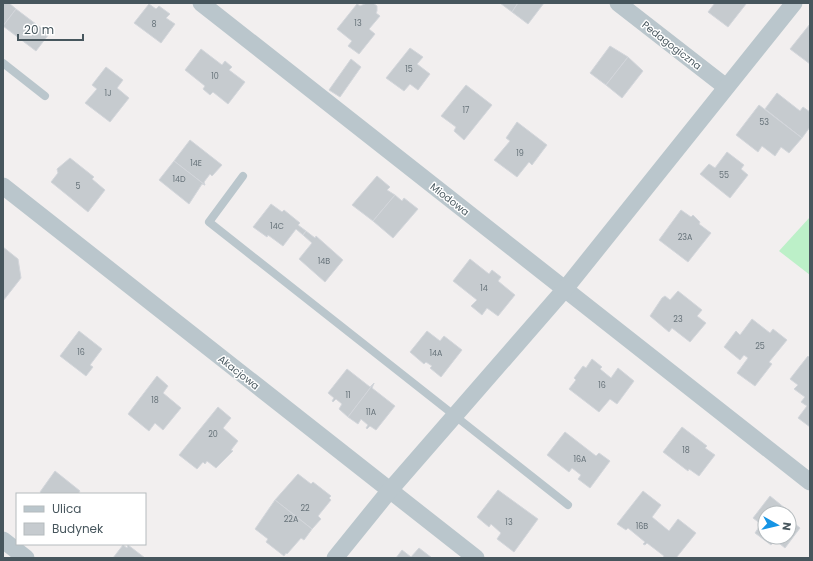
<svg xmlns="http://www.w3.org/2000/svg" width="813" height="561" viewBox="0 0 813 561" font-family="Poppins,sans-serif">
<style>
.green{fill:#bcf0c8}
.building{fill:#c6cbcf;stroke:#d3d6db}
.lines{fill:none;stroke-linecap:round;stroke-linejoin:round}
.service{stroke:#bac6cc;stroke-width:8}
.minor{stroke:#bac6cc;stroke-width:17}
.labels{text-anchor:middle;stroke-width:3;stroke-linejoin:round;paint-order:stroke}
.number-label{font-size:8px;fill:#67737a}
.street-label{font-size:10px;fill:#47565d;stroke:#fff}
</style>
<rect width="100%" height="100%" fill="#f2efef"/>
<path class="green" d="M810 217V275L779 251Z"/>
<g class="building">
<path d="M3 3H9L16 9 3 26Z"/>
<path d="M367 3H373L377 6V11L376 13 380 16 369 29 375 34 359 54 348 46 352 41 337 29 357 4 360 6Z"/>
<path d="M500 3H518L512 12Z"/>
<path d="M518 3H544L528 24 512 12Z"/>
<path d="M715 3H744L746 4 728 27 708 12Z"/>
<path d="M149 4 156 9 159 6 170 14 166 18 175 24 161 43 134 23Z"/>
<path d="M16 9 49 34 36 51 3 26Z"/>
<path d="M810 24V64L790 49Z"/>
<path d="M610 46 628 57 606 85 590 73Z"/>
<path d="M410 48 423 57 417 64 430 74 418 90 410 84 404 91 386 78Z"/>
<path d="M201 49 222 65 225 61 232 67 229 70 245 82 228 104 213 92 210 95 203 89 205 86 185 70Z"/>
<path d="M628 57 643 71 622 98 606 85Z"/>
<path d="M351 59 361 67 340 97 329 90Z"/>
<path d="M106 67 123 80 117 88 129 98 110 122 85 103 97 89 92 85Z"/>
<path d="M466 85 492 105 464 140 454 131 456 127 441 116Z"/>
<path d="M777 93 800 111 803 107 810 112V127L802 138 765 109Z"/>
<path d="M759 105 802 138 789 153 781 147 775 156 762 146 758 152 736 135Z"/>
<path d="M517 122 547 145 532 165 529 162 517 177 494 160 510 141 506 138Z"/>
<path d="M190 140 222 165 212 176 210 174 204 182 205 185 174 161Z"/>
<path d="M727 152 744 165 741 169 748 175 730 198 700 174 709 164 715 168Z"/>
<path d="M70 158 94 177 92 179 105 190 88 212 51 182 58 173 57 169Z"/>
<path d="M174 161 205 185 202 184 189 204 159 180Z"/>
<path d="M377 176 390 187 387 190 395 195 373 221 352 205Z"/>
<path d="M395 195 402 201 404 198 418 209 393 238 373 221Z"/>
<path d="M271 204 282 212 284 210 300 223 298 225 306 231 303 235 296 229 283 246 268 235 267 237 253 227Z"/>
<path d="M681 210 691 217 693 215 700 222 699 224 711 233 688 262 659 240Z"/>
<path d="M306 231 315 238 316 236 343 260 325 282 299 259 312 243 303 235Z"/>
<path d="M3 247 18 259 21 278 3 301Z"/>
<path d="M470 259 489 274 492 270 501 277 498 281 515 295 498 316 487 308 482 315 471 306 477 300 453 281Z"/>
<path d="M678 291 702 310 697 316 706 323 690 342 672 328 669 332 650 316 662 298 665 296 670 300Z"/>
<path d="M752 319 770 333 773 329 787 340 769 362 772 364 755 386 737 373 748 358 744 355 740 360 724 347 736 331 740 335Z"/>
<path d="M79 331 102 349 90 365 93 367 86 376 60 356Z"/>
<path d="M427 331 440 341 444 336 462 350 441 377 430 368 432 366 426 362 424 364 410 352Z"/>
<path d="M808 356 810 358V427L798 418 807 406 801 402 805 397 794 389 798 385 790 379Z"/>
<path d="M592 359 602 367 600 369 611 378 618 368 634 381 617 404 610 399 599 412 569 389 576 380 574 378 583 366 586 368Z"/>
<path d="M347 369 370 387 374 383 348 417 339 409 342 404 336 399 333 402 332 401 334 398 328 393Z"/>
<path d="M157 376 168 386 163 393 181 408 163 430 155 423 149 431 128 414Z"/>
<path d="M374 383 372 388 395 406 376 430 370 426 367 429 366 428 368 425 361 419 358 424 348 417Z"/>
<path d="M218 407 231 418 223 428 238 441 231 450 233 451 216 468 207 461 205 464 203 462 197 469 179 455Z"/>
<path d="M682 427 707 446 705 448 715 455 699 476 689 469 688 471 663 452Z"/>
<path d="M565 432 596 456 599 453 610 461 590 488 578 479 581 475 572 468 569 472 547 455Z"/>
<path d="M55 471 80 491 78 494H42L40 492Z"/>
<path d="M298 474 311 484 313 482 331 496 329 498 331 500 318 516 321 519 312 529 275 500Z"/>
<path d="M498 490 538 519 514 552 497 539 501 533 491 524 489 527 477 517Z"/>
<path d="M643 491 661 505 652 517 669 531 678 519 696 533 676 558H663L664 556 647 543 645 545 643 544 645 542 628 528 626 530 617 524Z"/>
<path d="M770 496 786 509 783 513H765V537H789V519L800 528 785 548 775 540 771 545 755 533 761 524 753 518Z"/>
<path d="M275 500 312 529 304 540 301 538 287 554 286 553 284 556 266 542 268 539 255 529Z"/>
<path d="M123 545 127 548 128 545 145 558H113Z"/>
<path d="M419 548 432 558H396L402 550 411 557Z"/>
</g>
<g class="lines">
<g class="service">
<path d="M3 63 45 96"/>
<path d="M243 176 209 222 568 505"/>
</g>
<g class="minor">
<path d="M201 3 810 482"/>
<path d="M618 3 726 87"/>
<path d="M3 186 476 558"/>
<path d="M3 540 26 558"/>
<path d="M335 558 390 490 565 289 794 3"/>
</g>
</g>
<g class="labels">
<g class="number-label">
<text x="358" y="26">13</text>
<text x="154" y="27">8</text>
<text x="409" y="72">15</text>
<text x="215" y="79">10</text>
<text x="108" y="96">1J</text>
<text x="466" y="113">17</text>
<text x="764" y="125">53</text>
<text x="520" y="156">19</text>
<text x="196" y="166">14E</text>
<text x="724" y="178">55</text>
<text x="179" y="182">14D</text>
<text x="78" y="189">5</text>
<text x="277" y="229">14C</text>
<text x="685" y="240">23A</text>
<text x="324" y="264">14B</text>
<text x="484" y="291">14</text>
<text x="678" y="322">23</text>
<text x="760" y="349">25</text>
<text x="81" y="355">16</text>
<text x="436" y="356">14A</text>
<text x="602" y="388">16</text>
<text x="348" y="398">11</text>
<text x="155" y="403">18</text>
<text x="371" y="415">11A</text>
<text x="213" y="437">20</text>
<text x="686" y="453">18</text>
<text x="580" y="462">16A</text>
<text x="305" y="511">22</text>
<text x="291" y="522">22A</text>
<text x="509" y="525">13</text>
<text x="642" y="529">16B</text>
</g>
<g class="street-label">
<text transform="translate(672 45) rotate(38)" y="4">Pedagogiczna</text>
<text transform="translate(450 199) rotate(38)" y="4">Miodowa</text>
<text transform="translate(239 372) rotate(38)" y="4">Akacjowa</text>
</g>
</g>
<rect width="813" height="561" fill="none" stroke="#47565d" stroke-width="8"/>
<rect x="16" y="493" width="130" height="52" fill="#ffffff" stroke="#b5bbbe"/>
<rect x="24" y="506" width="20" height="6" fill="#bac6cc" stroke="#b5bbbe"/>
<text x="52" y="513" font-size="12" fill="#47565d">Ulica</text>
<rect x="24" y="523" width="20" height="12" fill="#c6cbcf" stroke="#b5bbbe"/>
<text x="52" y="533" font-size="12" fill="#47565d">Budynek</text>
<g transform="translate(777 525) rotate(98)"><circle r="19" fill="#ffffff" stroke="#b5bbbe"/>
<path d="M0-3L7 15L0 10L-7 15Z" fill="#1594e5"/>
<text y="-6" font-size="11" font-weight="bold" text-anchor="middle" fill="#47565d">N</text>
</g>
<path d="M18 34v6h65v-6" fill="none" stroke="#47565d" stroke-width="2"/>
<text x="24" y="34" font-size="12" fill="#47565d" stroke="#ffffff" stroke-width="3" paint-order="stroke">20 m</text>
</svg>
